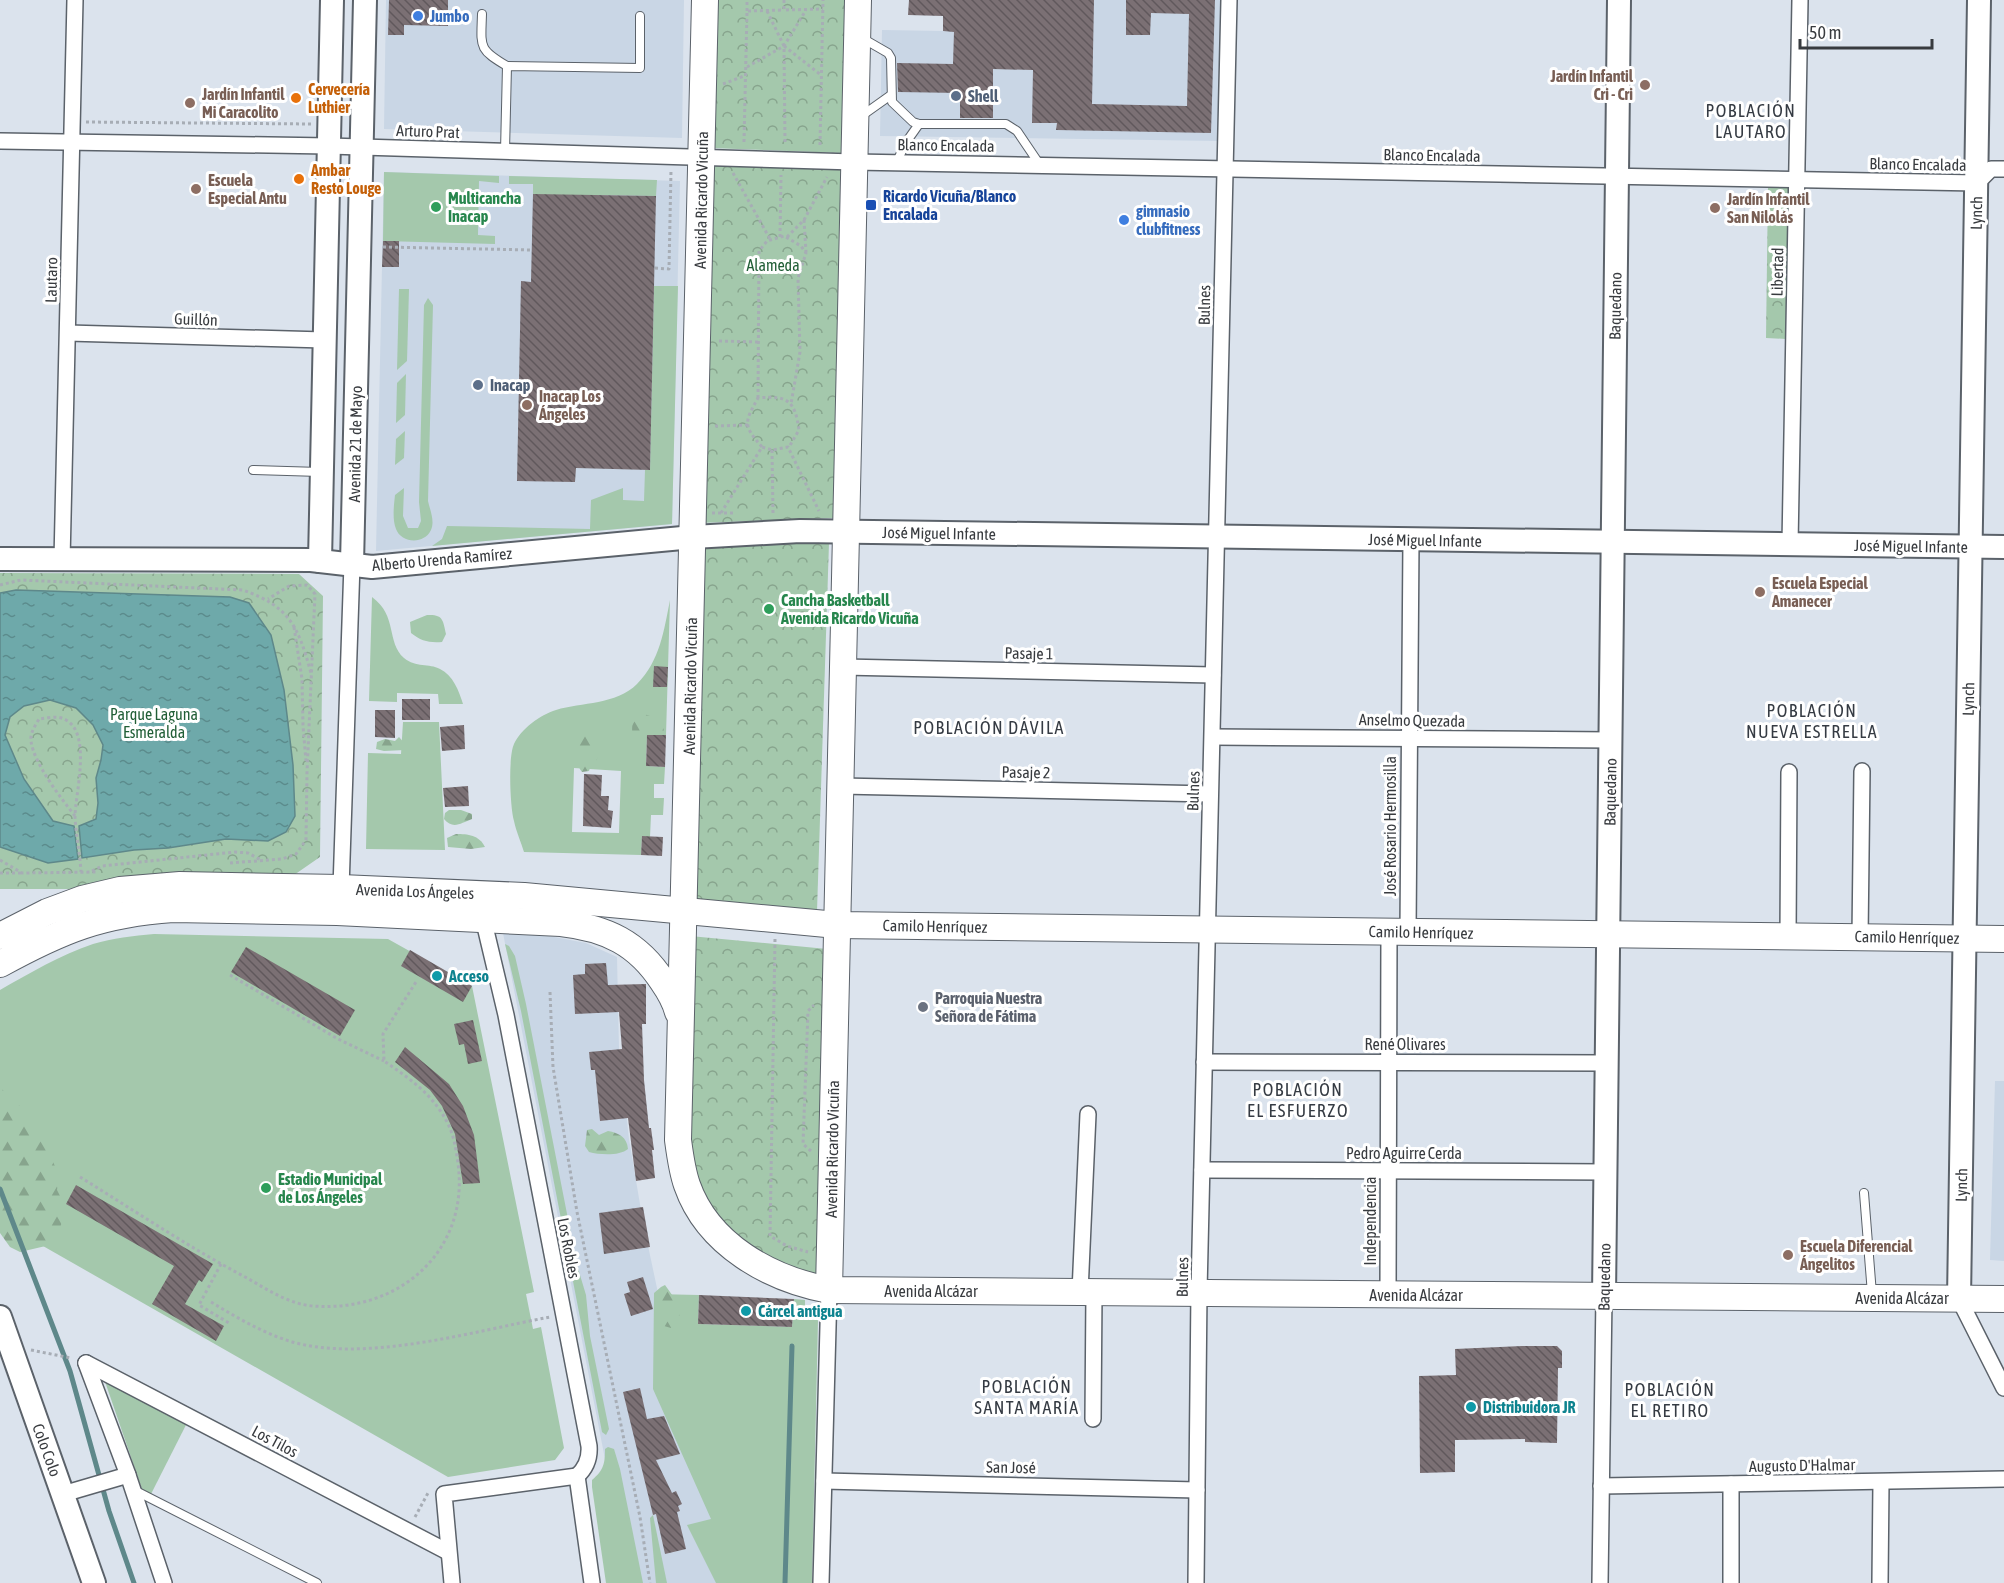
<svg xmlns="http://www.w3.org/2000/svg" width="2004" height="1583" viewBox="0 0 2004 1583" font-family="'Asap Condensed',sans-serif">
<style>
.built{fill:#c9d6e5}
.grass{fill:#a4c8ac;fill-rule:evenodd}
.forest{fill:url(#forest-firs)}
.park{fill:url(#park-crowns)}
.water{fill:url(#water-ripples);stroke:#5e888a;stroke-width:1.5}
.lines{fill:none;stroke-linecap:round;stroke-linejoin:round}
.stream{stroke:#5e888a;stroke-width:5}
.building{fill:url(#building-back-hatch)}
.lane-casing{stroke:#5b626a;stroke-width:10}
.street-casing{stroke:#5b626a;stroke-width:18}
.secondary-casing{stroke:#5b626a;stroke-width:26}
.primary-casing{stroke:#5b626a;stroke-width:28}
.path{stroke:#a7adb5;stroke-width:3;stroke-dasharray:3 3;stroke-linecap:butt}
.lane{stroke:#fff;stroke-width:8}
.street{stroke:#fff;stroke-width:15}
.secondary{stroke:#fff;stroke-width:22}
.primary{stroke:#fff;stroke-width:26}
.shop-dot{fill:#3f7fe0;stroke:#fff;stroke-width:2}
.education-dot{fill:#8d6e63;stroke:#fff;stroke-width:2}
.service-dot{fill:#5c6f8a;stroke:#fff;stroke-width:2}
.food-dot{fill:#e8710a;stroke:#fff;stroke-width:2}
.transit-dot{fill:#1a4fb4;stroke:#fff;stroke-width:2}
.leisure-dot{fill:#2e9e5b;stroke:#fff;stroke-width:2}
.culture-dot{fill:#0f9aa8;stroke:#fff;stroke-width:2}
.worship-dot{fill:#6b7280;stroke:#fff;stroke-width:2}
.labels{text-anchor:middle;stroke-width:6;stroke-linejoin:round;paint-order:stroke}
.shop-label{font-size:16px;font-weight:bold;fill:#366cbe;stroke:#fff;text-anchor:start}
.education-label{font-size:16px;font-weight:bold;fill:#785e54;stroke:#fff;text-anchor:start}
.food-label{font-size:16px;font-weight:bold;fill:#c56008;stroke:#fff;text-anchor:start}
.service-label{font-size:16px;font-weight:bold;fill:#4e5e75;stroke:#fff;text-anchor:start}
.street-label{font-size:16px;fill:#383b3f;stroke:#fff}
.transit-label{font-size:16px;font-weight:bold;fill:#164399;stroke:#fff;text-anchor:start}
.leisure-label{font-size:16px;font-weight:bold;fill:#27864d;stroke:#fff;text-anchor:start}
.park-label{font-size:16px;fill:#215e36;stroke:#fff}
.culture-label{font-size:16px;font-weight:bold;fill:#0d838f;stroke:#fff;text-anchor:start}
.worship-label{font-size:16px;font-weight:bold;fill:#5b616d;stroke:#fff;text-anchor:start}
.neighbourhood-label{font-size:18px;letter-spacing:1.5px;fill:#353b43;stroke:#fff}
</style>
<defs>
<pattern id="forest-firs" width="22" height="20" patternUnits="userSpaceOnUse" patternTransform="scale(1.5)"><rect width="22" height="20" fill="#a4c8ac"/><path d="M5 1l3.5 6h-7zM16 11l3.5 6h-7z" fill="#87a48d"/></pattern>
<pattern id="park-crowns" width="20" height="18" patternUnits="userSpaceOnUse" patternTransform="scale(1.5)"><rect width="20" height="18" fill="#a4c8ac"/><path d="M2 6a3 3 0 1 1 6 0M12 15a3 3 0 1 1 6 0" fill="none" stroke="#87a48d"/></pattern>
<pattern id="water-ripples" width="26" height="14" patternUnits="userSpaceOnUse" patternTransform="scale(1.5)"><rect width="26" height="14" fill="#6ea9aa"/><path d="M2 4q2-2 4 0t4 0M15 11q2-2 4 0t4 0" fill="none" stroke="#5b8b8c"/></pattern>
<pattern id="building-back-hatch" width="6" height="6" patternUnits="userSpaceOnUse" patternTransform="scale(1.5)"><rect width="6" height="6" fill="#7b7074"/><path d="M-1 5l2 2M0 0l6 6M5-1l2 2" fill="none" stroke="#60585c"/></pattern>
</defs>
<rect width="100%" height="100%" fill="#dbe3ed"/>
<g class="built">
<path d="M386 0H684L682 138 384 129Z"/>
<path d="M944 0H1222L1219 141 880 136 882 30 943 31Z"/>
<path d="M384 172 680 181 672 524 376 551Z"/>
<path d="M503 933 549 936 586 943 617 957 619 1049 629 1139 643 1222 665 1326 794 1583H629Z"/>
<path d="M1995 1081H2004V1261L1990 1260Z"/>
</g>
<g class="grass">
<path d="M384 172 499 176V183L479 181 478 235 495 236V244L383 241Z"/>
<path d="M509 176 657 180 656 196 597 195 596 234 533 194V184H509Z"/>
<path d="M654 286H678L672 524 432 546 442 539 447 526 590 529 591 500 623 488V500L644 501 645 470H650Z"/>
<path d="M399 289H409L407 361 397 370Z"/>
<path d="M428 298 433 305 428 501C430 510 435 521 431 530 424 545 401 543 396 529 392 519 394 505 395 495L404 488 403 516 408 528H418L421 521 419 502 424 305Z"/>
<path d="M406 374 405 415 396 423 397 383Z"/>
<path d="M405 431 404 458 395 465 396 439Z"/>
<path d="M372 597C398 616 386 642 404 658 416 668 429 663 440 669 453 675 459 691 463 704H439L438 694 397 693V702L369 701Z"/>
<path d="M670 600 666 735 647 736 646 766 665 767 664 784H654V798H664L663 815H651L650 837H642L641 855 524 852C521 842 516 831 514 821 510 807 508 757 514 744 521 729 540 715 556 710 582 702 616 705 637 684 660 661 664 630 670 600ZM574 768 621 771 619 833 572 832Z"/>
<path d="M427 615C443 614 443 620 446 634L442 642C429 643 421 641 411 633L410 622Z"/>
<path d="M403 722H439L445 850 366 849 368 753 401 754Z"/>
<path d="M154 934 388 939 472 986 534 1292 526 1294 533 1329 541 1327 564 1448 555 1460 448 1477 36 1242 0 1134V990C30 973 60 955 93 944 113 938 133 936 154 934Z"/>
<path d="M505 944 509 946 515 956 526 1004 577 1265 586 1295 590 1336 609 1429 606 1435 602 1432 521 1011Z"/>
<path d="M654 1294 699 1295 698 1324 792 1327 794 1299 805 1300V1311L816 1316 818 1321 812 1583H716L687 1525 711 1519 653 1389Z"/>
<path d="M101 1370 190 1417 149 1498 144 1495Z"/>
<path d="M608 1447 614 1449 620 1469 643 1583H606L592 1487V1480C604 1470 605 1463 605 1449Z"/>
<path d="M653 1515 667 1583H656L650 1518Z"/>
</g>
<g class="forest">
<path d="M638 712 650 716 659 726 663 727 664 731 646 737 643 745 640 747C630 735 631 728 635 714Z"/>
<path d="M585 734C594 740 603 752 595 762 592 765 590 767 589 771L582 772C574 762 576 748 580 737Z"/>
<path d="M399 737 406 745 405 750 384 751 376 749 377 742 385 739 395 741Z"/>
<path d="M449 810H461L472 814V819C461 823 453 830 444 819L445 813Z"/>
<path d="M456 834C468 834 479 835 485 847L471 849 448 847 447 838Z"/>
<path d="M0 1086 8 1097 19 1105 31 1129 43 1140 59 1175 57 1190 61 1198 63 1213 61 1225 56 1239 50 1245 20 1252 10 1247 0 1233Z"/>
<path d="M592 1129 599 1135 608 1131C619 1133 627 1137 628 1149 620 1156 600 1155 589 1152L585 1146 587 1130Z"/>
<path d="M665 1285 675 1299 672 1306 678 1310 680 1318 671 1328 664 1326 655 1312 654 1293 661 1287Z"/>
</g>
<g class="park">
<path d="M714 0H846L843 153 711 148Z"/>
<path d="M707 165 843 170 833 518 699 523Z"/>
<path d="M1768 186H1789L1786 339 1766 338Z"/>
<path d="M800 543H829L817 911 690 899 699 548Z"/>
<path d="M0 573 299 574 323 596 320 857 294 875 179 872 117 877 69 889H0Z"/>
<path d="M690 936 827 949 820 1277 780 1266 722 1228 688 1164Z"/>
</g>
<path class="water" d="M16 590 230 597 249 603 271 635 284 690 293 765 295 816 286 832 268 841 226 839 168 848 134 850 82 858 79 826 96 819 98 803 96 778 101 760 103 745 93 725 76 708 50 700 24 706 10 717 5 735 24 779 53 821 74 826 78 859 48 863 0 847V593Z"/>
<g class="lines">
<g class="stream">
<path d="M0 1189 70 1371 109 1511 134 1583"/>
<path d="M785 1583 792 1346"/>
</g>
</g>
<g class="building">
<path d="M389 0H448V26L404 25V35H388Z"/>
<path d="M909 0H1094L1092 104 1187 106 1189 14 1151 13 1150 35H1126V0H1215L1211 133 1056 130 1057 123H1032L1033 70 993 69V118H960V93L898 92 897 63 953 64 954 32 943 31V16L908 15Z"/>
<path d="M533 194 656 196 650 470 576 468 575 482 517 481 521 281 531 282Z"/>
<path d="M383 241H399V267H382Z"/>
<path d="M654 666 668 667 667 687H653Z"/>
<rect x="402" y="699" width="28" height="21"/>
<path d="M375 710H395V738L375 737Z"/>
<path d="M464 725 465 749 442 751 440 727Z"/>
<path d="M647 735H666L665 767 646 766Z"/>
<path d="M584 774 602 775 601 796H609L608 810 613 811 611 828 583 826Z"/>
<path d="M468 786 469 806 445 807 443 788Z"/>
<path d="M642 836 663 837 662 856 641 855Z"/>
<path d="M246 947 355 1010 340 1036 231 972Z"/>
<path d="M410 950 472 986 463 1002 401 966Z"/>
<path d="M606 963 608 985 646 984V1024H642L644 1080 649 1128H651L654 1150H652L655 1178 636 1181 628 1118 600 1121 595 1070H591L589 1052 622 1049 619 1012 575 1014 573 975 585 974V964Z"/>
<path d="M473 1020 482 1061 468 1064 464 1044 459 1045 454 1024Z"/>
<path d="M405 1047 449 1084 463 1106 474 1135 480 1183 463 1184 455 1134 442 1106 430 1090 395 1062Z"/>
<path d="M76 1185 213 1264 202 1282 199 1280 185 1304 224 1326 216 1341 152 1304 174 1266 66 1204Z"/>
<path d="M643 1207 650 1247 604 1254 599 1213Z"/>
<path d="M643 1277 653 1309 631 1316 624 1294 630 1292 627 1282Z"/>
<path d="M699 1295 794 1299 792 1327 698 1324Z"/>
<path d="M1522 1346H1557L1562 1351V1368H1558L1557 1443 1525 1442V1439L1455 1440V1472L1420 1473 1419 1376 1456 1375 1455 1349Z"/>
<path d="M640 1388 647 1419 664 1416 680 1454 656 1460 672 1493 676 1491 682 1504 678 1506 680 1511 677 1512 686 1549 665 1554 656 1514 653 1515 623 1392Z"/>
</g>
<g class="lines">
<g class="lane-casing">
<g id="lane">
<path d="M482 14C481 47 478 49 507 66"/>
<path d="M862 38 888 53 891 58 892 102 913 122 919 124H1006L1017 131 1040 165"/>
<path d="M860 117 891 95"/>
<path d="M505 151 507 66 640 68V16"/>
<path d="M896 163 907 141 919 124"/>
<path d="M253 470 320 472"/>
<path d="M1864 1193 1872 1294"/>
<path d="M134 1490 317 1583"/>
</g>
</g>
<g class="street-casing">
<g id="street">
<path d="M0 141 329 146 854 162 1977 183 1991 169H2004"/>
<path d="M68 333 324 340"/>
<path d="M1790 544 1800 0"/>
<path d="M62 560 75 0"/>
<path d="M843 667 1213 675"/>
<path d="M1213 737 1610 740"/>
<path d="M841 786 1210 794"/>
<path d="M341 888 352 564"/>
<path d="M483 918 506 1015 589 1446C590 1459 586 1468 577 1476"/>
<path d="M1408 932 1411 540"/>
<path d="M1788 936 1789 772"/>
<path d="M1860 937 1862 771"/>
<path d="M1204 1062 1606 1063"/>
<path d="M1202 1170 1605 1172"/>
<path d="M1080 1292 1088 1114"/>
<path d="M1388 1294 1389 931"/>
<path d="M1959 1299 2004 1388"/>
<path d="M86 1363 448 1552"/>
<path d="M86 1363 128 1475 164 1583"/>
<path d="M1093 1419 1094 1292"/>
<path d="M577 1476 592 1583"/>
<path d="M824 1481 1197 1490"/>
<path d="M1601 1486 2004 1479"/>
<path d="M63 1494 128 1475"/>
<path d="M452 1583 444 1494 577 1476"/>
<path d="M821 1583 829 1290"/>
<path d="M1196 1583 1199 1291 1229 0"/>
<path d="M1600 1583 1604 1296"/>
<path d="M1731 1583V1484"/>
<path d="M1880 1583 1881 1482"/>
</g>
</g>
<g class="secondary-casing">
<g id="secondary">
<path d="M0 559 311 560 372 567 693 537 800 531 2004 547"/>
<path d="M320 561 332 0"/>
<path d="M352 564 365 0"/>
<path d="M1604 1296 1619 0"/>
<path d="M1959 1299 1979 0"/>
<path d="M0 1317 94 1583"/>
</g>
</g>
<g class="primary-casing">
<g id="primary">
<path d="M705 0 678 1140C680 1155 682 1171 687 1185 708 1245 770 1279 829 1290L2004 1299"/>
<path d="M0 936 47 912 82 899 120 890 180 885 341 888 524 896 837 925 2004 939"/>
<path d="M0 964C62 930 101 914 173 909L337 912 561 923C606 928 638 943 663 982 670 992 675 1001 678 1012"/>
<path d="M829 1290 858 0"/>
</g>
</g>
<g class="path">
<path d="M784 0V10L823 9"/>
<path d="M747 11V0"/>
<path d="M767 11 784 46 785 143"/>
<path d="M784 46 821 75"/>
<path d="M747 67 784 46 806 10"/>
<path d="M723 84 744 76"/>
<path d="M86 122 311 124"/>
<path d="M744 142 747 11 784 10"/>
<path d="M820 145 823 0"/>
<path d="M733 173 770 239"/>
<path d="M804 220 827 177"/>
<path d="M780 237 781 175"/>
<path d="M787 237 804 220 806 252"/>
<path d="M383 247 532 250"/>
<path d="M655 268 669 269 671 170"/>
<path d="M719 341 759 342"/>
<path d="M758 398 759 251 767 241 784 236 801 246 806 253 798 278 800 352 791 404"/>
<path d="M715 426 748 425"/>
<path d="M762 447C743 425 744 423 758 398 788 395 795 401 799 430L789 447"/>
<path d="M772 450 773 513"/>
<path d="M712 513H736"/>
<path d="M721 513 762 447 772 450 788 447 819 511"/>
<path d="M0 585 21 580 243 590C290 607 298 626 311 673"/>
<path d="M294 627 302 679 303 726 306 761"/>
<path d="M75 816C61 798 34 764 31 741 30 733 35 726 39 719 47 718 58 715 66 720 92 734 75 795 75 817 76 835 80 854 81 872"/>
<path d="M0 860 22 873 98 872"/>
<path d="M230 863 282 859 296 854 306 840 307 772 315 594 307 585 289 586 268 599"/>
<path d="M92 871 102 866 235 852 248 853 261 860"/>
<path d="M0 873H21"/>
<path d="M775 939 770 1236 787 1246 808 1252"/>
<path d="M230 975 338 1039 384 1061"/>
<path d="M550 992 553 1067 577 1212 640 1517 650 1583"/>
<path d="M811 1151 803 1144 808 1011 814 1005"/>
<path d="M80 1177C135 1211 190 1248 247 1278 268 1290 289 1304 313 1306 399 1313 470 1251 458 1163 456 1149 454 1136 448 1124 434 1095 409 1078 384 1061L383 1034 416 982"/>
<path d="M221 1264 199 1305 229 1323"/>
<path d="M211 1302C236 1317 261 1332 289 1341 364 1364 474 1331 550 1317"/>
<path d="M31 1350 71 1358"/>
<path d="M415 1517 428 1493"/>
</g>
<use href="#lane" class="lane"/>
<use href="#street" class="street"/>
<use href="#secondary" class="secondary"/>
<use href="#primary" class="primary"/>
</g>
<g class="shop-dot">
<circle cx="418" cy="16" r="6"/>
<circle cx="1124" cy="220" r="6"/>
</g>
<g class="education-dot">
<circle cx="1645" cy="85" r="6"/>
<circle cx="190" cy="103" r="6"/>
<circle cx="196" cy="189" r="6"/>
<circle cx="1715" cy="208" r="6"/>
<circle cx="527" cy="405" r="6"/>
<circle cx="1760" cy="592" r="6"/>
<circle cx="1788" cy="1255" r="6"/>
</g>
<g class="service-dot">
<circle cx="956" cy="96" r="6"/>
<circle cx="478" cy="385" r="6"/>
</g>
<g class="food-dot">
<circle cx="296" cy="98" r="6"/>
<circle cx="299" cy="179" r="6"/>
</g>
<rect class="transit-dot" x="865" y="199" width="12" height="12" rx="3"/>
<g class="leisure-dot">
<circle cx="436" cy="207" r="6"/>
<circle cx="769" cy="609" r="6"/>
<circle cx="266" cy="1188" r="6"/>
</g>
<g class="culture-dot">
<circle cx="437" cy="976" r="6"/>
<circle cx="746" cy="1311" r="6"/>
<circle cx="1471" cy="1407" r="6"/>
</g>
<circle class="worship-dot" cx="923" cy="1007" r="6"/>
<g class="labels">
<g class="shop-label">
<text x="430" y="22">Jumbo</text>
<text x="1136" y="217">gimnasio<tspan x="1136" dy="18">clubfitness</tspan></text>
</g>
<g class="education-label">
<text x="1633" y="82" text-anchor="end">Jardín Infantil<tspan x="1633" dy="18">Cri - Cri</tspan></text>
<text x="202" y="100">Jardín Infantil<tspan x="202" dy="18">Mi Caracolito</tspan></text>
<text x="208" y="186">Escuela<tspan x="208" dy="18">Especial Antu</tspan></text>
<text x="1727" y="205">Jardín Infantil<tspan x="1727" dy="18">San Nilolás</tspan></text>
<text x="539" y="402">Inacap Los<tspan x="539" dy="18">Ángeles</tspan></text>
<text x="1772" y="589">Escuela Especial<tspan x="1772" dy="18">Amanecer</tspan></text>
<text x="1800" y="1252">Escuela Diferencial<tspan x="1800" dy="18">Ángelitos</tspan></text>
</g>
<g class="food-label">
<text x="308" y="95">Cervecería<tspan x="308" dy="18">Luthier</tspan></text>
<text x="311" y="176">Ambar<tspan x="311" dy="18">Resto Louge</tspan></text>
</g>
<g class="service-label">
<text x="968" y="102">Shell</text>
<text x="490" y="391">Inacap</text>
</g>
<g class="street-label">
<text transform="translate(428 131) rotate(2)" y="6">Arturo Prat</text>
<text transform="translate(946 145) rotate(1)" y="6">Blanco Encalada</text>
<text transform="translate(1432 155) rotate(1)" y="6">Blanco Encalada</text>
<text transform="translate(1918 164) rotate(1)" y="6">Blanco Encalada</text>
<text transform="translate(701 200) rotate(-89)" y="6">Avenida Ricardo Vicuña</text>
<text transform="translate(1976 213) rotate(-89)" y="6">Lynch</text>
<text transform="translate(1777 272) rotate(-89)" y="6">Libertad</text>
<text transform="translate(51 280) rotate(-89)" y="6">Lautaro</text>
<text transform="translate(1204 305) rotate(-89)" y="6">Bulnes</text>
<text transform="translate(1615 306) rotate(-89)" y="6">Baquedano</text>
<text transform="translate(196 319) rotate(2)" y="6">Guillón</text>
<text transform="translate(355 444) rotate(-89)" y="6">Avenida 21 de Mayo</text>
<text transform="translate(939 533) rotate(1)" y="6">José Miguel Infante</text>
<text transform="translate(1425 540) rotate(1)" y="6">José Miguel Infante</text>
<text transform="translate(1911 546) rotate(1)" y="6">José Miguel Infante</text>
<text transform="translate(442 559) rotate(-5)" y="6">Alberto Urenda Ramírez</text>
<text transform="translate(1029 653) rotate(1)" y="6">Pasaje 1</text>
<text transform="translate(690 686) rotate(-89)" y="6">Avenida Ricardo Vicuña</text>
<text transform="translate(1968 699) rotate(-89)" y="6">Lynch</text>
<text transform="translate(1412 720) rotate(1)" y="6">Anselmo Quezada</text>
<text transform="translate(1026 772) rotate(1)" y="6">Pasaje 2</text>
<text transform="translate(1193 791) rotate(-88)" y="6">Bulnes</text>
<text transform="translate(1610 792) rotate(-89)" y="6">Baquedano</text>
<text transform="translate(1390 826) rotate(-90)" y="6">José Rosario Hermosilla</text>
<text transform="translate(415 891) rotate(2)" y="6">Avenida Los Ángeles</text>
<text transform="translate(935 926) rotate(1)" y="6">Camilo Henríquez</text>
<text transform="translate(1421 932) rotate(1)" y="6">Camilo Henríquez</text>
<text transform="translate(1907 937) rotate(1)" y="6">Camilo Henríquez</text>
<text x="1405" y="1050">René Olivares</text>
<text transform="translate(832 1149) rotate(-89)" y="6">Avenida Ricardo Vicuña</text>
<text x="1404" y="1159">Pedro Aguirre Cerda</text>
<text transform="translate(1961 1185) rotate(-89)" y="6">Lynch</text>
<text transform="translate(1370 1221) rotate(-90)" y="6">Independencia</text>
<text transform="translate(569 1248) rotate(79)" y="6">Los Robles</text>
<text transform="translate(1182 1277) rotate(-89)" y="6">Bulnes</text>
<text transform="translate(1604 1277) rotate(-89)" y="6">Baquedano</text>
<text x="931" y="1297">Avenida Alcázar</text>
<text x="1416" y="1301">Avenida Alcázar</text>
<text x="1902" y="1304">Avenida Alcázar</text>
<text transform="translate(275 1441) rotate(28)" y="6">Los Tilos</text>
<text transform="translate(47 1450) rotate(70)" y="6">Colo Colo</text>
<text transform="translate(1802 1465) rotate(-1)" y="6">Augusto D'Halmar</text>
<text transform="translate(1011 1467) rotate(1)" y="6">San José</text>
</g>
<g class="transit-label">
<text x="883" y="202">Ricardo Vicuña/Blanco<tspan x="883" dy="18">Encalada</tspan></text>
</g>
<g class="leisure-label">
<text x="448" y="204">Multicancha<tspan x="448" dy="18">Inacap</tspan></text>
<text x="781" y="606">Cancha Basketball<tspan x="781" dy="18">Avenida Ricardo Vicuña</tspan></text>
<text x="278" y="1185">Estadio Municipal<tspan x="278" dy="18">de Los Ángeles</tspan></text>
</g>
<g class="park-label">
<text x="773" y="271">Alameda</text>
<text x="154" y="720">Parque Laguna<tspan x="154" dy="18">Esmeralda</tspan></text>
</g>
<g class="culture-label">
<text x="449" y="982">Acceso</text>
<text x="758" y="1317">Cárcel antigua</text>
<text x="1483" y="1413">Distribuidora JR</text>
</g>
<g class="worship-label">
<text x="935" y="1004">Parroquia Nuestra<tspan x="935" dy="18">Señora de Fátima</tspan></text>
</g>
<g class="neighbourhood-label">
<text x="1751" y="117">POBLACIÓN<tspan x="1751" dy="21">LAUTARO</tspan></text>
<text x="1812" y="717">POBLACIÓN<tspan x="1812" dy="21">NUEVA ESTRELLA</tspan></text>
<text x="989" y="734">POBLACIÓN DÁVILA</text>
<text x="1298" y="1096">POBLACIÓN<tspan x="1298" dy="21">EL ESFUERZO</tspan></text>
<text x="1027" y="1393">POBLACIÓN<tspan x="1027" dy="21">SANTA MARÍA</tspan></text>
<text x="1670" y="1396">POBLACIÓN<tspan x="1670" dy="21">EL RETIRO</tspan></text>
</g>
</g>
<path d="M1800 39v9h132v-9" fill="none" stroke="#383b3f" stroke-width="3"/>
<text x="1809" y="39" font-size="18" fill="#383b3f" stroke="#ffffff" stroke-width="4.5" paint-order="stroke">50 m</text>
</svg>
